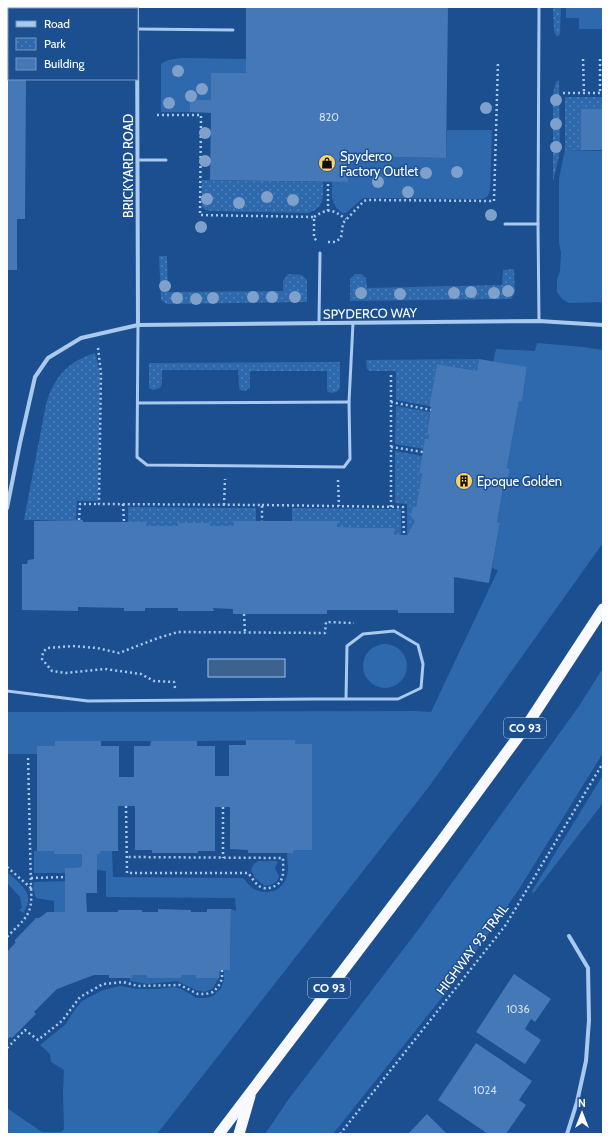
<svg xmlns="http://www.w3.org/2000/svg" width="610" height="1141" viewBox="0 0 610 1141" font-family="Cabin,sans-serif">
<style>
.grass{fill:#2e69ad}
.park{fill:url(#park-dots)}
.water{fill:#3c6290;stroke:#9cc4f0}
.building{fill:#4478b7}
.lines{fill:none;stroke-linecap:round;stroke-linejoin:round}
.path{stroke:#a9c9ee;stroke-width:2.5;stroke-dasharray:2 3;stroke-linecap:butt}
.service{stroke:#a9c9ee;stroke-width:3}
.minor{stroke:#a9c9ee;stroke-width:4}
.trunk{stroke:#f8faff;stroke-width:11}
.tree{fill:#7ea0ca}
.labels{text-anchor:middle;stroke-width:3;stroke-linejoin:round;paint-order:stroke}
.number-label{font-size:11px;fill:#d0dded}
.shield{fill:#1b4f8f;stroke:#bbcadd;stroke-width:1}
.shield-label{font-size:12px;font-weight:bold;fill:#fff}
.poi-label{font-size:13px;fill:#fff;stroke:#1b4f8f;text-anchor:start}
.street-label{font-size:13px;fill:#fff;stroke:#1b4f8f}
</style>
<defs>
<pattern id="park-dots" width="8" height="8" patternUnits="userSpaceOnUse"><rect width="8" height="8" fill="#2e69ad"/><path d="M2 2h.1M6 6h.1" fill="none" stroke="#4d80b9" stroke-width="1.8" stroke-linecap="round"/></pattern>
</defs>
<rect width="100%" height="100%" fill="#1b4f8f"/>
<g class="grass">
<path d="M566 7H603V29H579V18H566Z"/>
<path d="M182 58 246 59V73H212L211 100H190V112H161V64L168 60Z"/>
<path d="M447 130H492L490 191 487 197 482 199 363 198 346 213H342C330 203 332 196 332 182H348L349 156 446 158Z"/>
<path d="M565 150 603 151V302L569 303 562 299 557 292V280L560 271 561 253 559 243V178Z"/>
<path d="M537 343 583 347 603 350V543L428 788 157 1134H7V1108L42 1132H61L64 1129 63 1092 64 1070 51 1062 50 1054 40 1045 66 1024 73 1012 82 1001 103 990 120 986 137 989H159L175 987 181 989 197 998H205L213 996 221 988 224 979V970L230 969 231 909 236 911 235 898 106 897V871L97 870V854H100V851H112L113 877 243 878C246 881 250 887 254 889 267 896 284 891 287 875 289 869 287 860 287 853H293V850H312V744H295L294 740 197 741H55V746L37 754H7V712L417 711 431 712 498 570 492 568 500 523 497 522 503 489H506L510 469 507 468 519 401 522 402 527 368 493 362 496 349 535 351Z"/>
<circle cx="385" cy="666" r="22"/>
<path d="M603 668V753L521 886 492 929 440 1000 333 1134H265L288 1100 418 930 579 706Z"/>
<path d="M603 775V803L533 894 532 891Z"/>
<path d="M34 851H54V854H82V867L66 868 65 873H34Z"/>
<path d="M258 861H278L275 868 279 876 278 880 273 884 265 886 255 878 251 870 254 864Z"/>
<path d="M7 872C20 884 37 894 23 913L19 910 22 908 20 897 7 883Z"/>
<path d="M66 881 65 912H54V901L36 898 33 889 34 882Z"/>
<path d="M132 975H147V978H181V975H196V978H219L213 988 205 992 196 990 177 981 148 984 130 981V978Z"/>
</g>
<g class="park">
<path d="M553 7H561L560 34 557 37 554 31Z"/>
<path d="M559 80 560 151 553 182V94L556 82Z"/>
<path d="M565 97H603V109H581V150H565Z"/>
<path d="M202 180 323 182C323 198 325 207 308 213L211 211 205 210 202 206Z"/>
<path d="M159 256H167L168 292 283 291V281L288 274 302 275 307 280V302L167 304 161 300Z"/>
<path d="M514 269 515 293 511 299 350 301V279L355 274H361L366 278 367 288 502 285 503 270Z"/>
<path d="M95 353 100 373 98 501H77L76 520H24L46 404C55 376 67 362 95 353Z"/>
<path d="M479 359 477 371 437 364 429 406 396 400V371H370L367 369 366 360Z"/>
<path d="M340 362V388L338 391 333 393 328 392 327 390V371H250V388L245 391 240 390 239 387 238 370H162V384L160 388 153 390 149 388V363Z"/>
<path d="M396 406 430 412 427 434 429 435V439L424 449 395 444Z"/>
<path d="M395 451 422 456 419 473H422L416 507 413 506 415 521 407 535V504L395 503Z"/>
<path d="M128 507 256 508V521H234V526H210V523H178V526H146V522H128Z"/>
<path d="M292 508 401 509V535H394V528L337 527V521H292Z"/>
</g>
<rect class="water" x="208" y="659" width="77" height="18"/>
<g class="building">
<path d="M246 7H448L446 158 349 156 348 182 210 180 211 113 190 112V100H211V73H246Z"/>
<path d="M7 64H9V79H26L25 219H17V270H7Z"/>
<rect x="581" y="109" width="22" height="41"/>
<path d="M479 359 527 367 522 402 519 401 507 468 510 469 506 489H503L497 522 500 523 489 583 454 577V613H398V610H327V614H233V609L213 608 214 611H178V608H145V611H124V608L78 607V611L22 610V564H27L28 560 34 559V521L83 520V522H146V526H178V523H210V526H234V521H337V527L394 528V535H407L415 521 411 517 413 506 416 507 422 473H419L425 439H429V435L427 434 431 407 429 406 437 364 477 371Z"/>
<path d="M246 740H295V744H312V850H293V853H248V850L230 849V807H215V851H198V853H152V850H135V806H118V851H100V854H97V893H86L87 912H118V910H142V912H158V909L191 910V912H207V909H231L230 970H220L219 978H196V975H181V978H147V975H132V978H109V975H94L57 989 34 1012 36 1014 12 1038 10 1037 7 1040V952L16 942 14 941 36 918H39L47 912H65V868L82 867V854H54V851H37V746H55V741H101V746H119V777H134V746H150L151 741H197V746H215V776H229V745H246Z"/>
<path d="M514 974 551 999 535 1022 531 1019 525 1029 541 1040 525 1064 476 1032Z"/>
<path d="M476 1043 532 1081 519 1100 526 1105 506 1134H488L438 1100Z"/>
<path d="M427 1114 447 1134H408Z"/>
</g>
<g class="lines">
<g class="path">
<path d="M583 59 584 93"/>
<path d="M600 59V93"/>
<path d="M563 93H603"/>
<path d="M157 115H201L200 215 314 217V238L317 241"/>
<path d="M328 211V182"/>
<path d="M314 217C329 207 333 210 346 219"/>
<path d="M328 242H335L341 238 343 223 364 201 367 200 494 201 498 61"/>
<path d="M98 348 101 373 99 504 262 505V521"/>
<path d="M391 402 431 410"/>
<path d="M391 447 423 452"/>
<path d="M338 480 339 506"/>
<path d="M123 504 124 522"/>
<path d="M224 505 225 479"/>
<path d="M262 505 403 507 404 535"/>
<path d="M391 507V374"/>
<path d="M79 520 80 504H99"/>
<path d="M244 614 245 632"/>
<path d="M175 688 174 682 154 681 141 674 105 669 66 673 52 671 42 659 43 652 47 648 73 646 97 648 119 653 158 638 178 632 325 633 326 622 354 623"/>
<path d="M126 806 127 873H248C251 876 254 882 258 885 261 888 266 889 269 888 286 884 283 872 283 858L127 857"/>
<path d="M223 807V858"/>
<path d="M7 867 31 888 28 755"/>
<path d="M31 878 66 877"/>
<path d="M7 937C25 918 33 916 31 888"/>
<path d="M7 1048 25 1030 38 1040 62 1021 80 997 103 984 123 982 138 986 180 985 198 994H206L213 992 218 987 222 979V970"/>
<path d="M340 1134 505 926 603 763"/>
</g>
<g class="service">
<path d="M137 29 233 30"/>
<path d="M7 49H9"/>
<path d="M138 160H166"/>
<path d="M505 224H538"/>
<path d="M539 321 538 224 539 7"/>
<path d="M319 323 320 253"/>
<path d="M138 325 137 457 147 465 344 467 350 459 349 402 353 323"/>
<path d="M138 403 349 402"/>
<path d="M7 691 88 701 315 699H398L421 688 423 664 418 645 394 631 363 634 347 646 346 699"/>
</g>
<g class="minor">
<path d="M137 7 138 325"/>
<path d="M7 508 20 443 35 377 48 358 81 338 138 325 539 321 603 325"/>
<path d="M567 1134 577 1102 586 1061 589 1020 588 968 569 936"/>
</g>
<g class="trunk">
<path d="M219 1134 440 843 529 722 603 609"/>
<path d="M239 1134 250 1096"/>
</g>
</g>
<g class="tree">
<circle cx="178" cy="71" r="6"/>
<circle cx="202" cy="89" r="6"/>
<circle cx="191" cy="96" r="6"/>
<circle cx="556" cy="100" r="6"/>
<circle cx="169" cy="103" r="6"/>
<circle cx="486" cy="108" r="6"/>
<circle cx="556" cy="124" r="6"/>
<circle cx="205" cy="133" r="6"/>
<circle cx="556" cy="147" r="6"/>
<circle cx="205" cy="161" r="6"/>
<circle cx="457" cy="172" r="6"/>
<circle cx="426" cy="173" r="6"/>
<circle cx="378" cy="182" r="6"/>
<circle cx="408" cy="192" r="6"/>
<circle cx="267" cy="197" r="6"/>
<circle cx="207" cy="199" r="6"/>
<circle cx="293" cy="200" r="6"/>
<circle cx="239" cy="203" r="6"/>
<circle cx="491" cy="215" r="6"/>
<circle cx="201" cy="227" r="6"/>
<circle cx="165" cy="286" r="6"/>
<circle cx="508" cy="291" r="6"/>
<circle cx="471" cy="292" r="6"/>
<circle cx="361" cy="293" r="6"/>
<circle cx="454" cy="293" r="6"/>
<circle cx="494" cy="293" r="6"/>
<circle cx="400" cy="294" r="6"/>
<circle cx="253" cy="297" r="6"/>
<circle cx="272" cy="297" r="6"/>
<circle cx="295" cy="297" r="6"/>
<circle cx="177" cy="298" r="6"/>
<circle cx="213" cy="298" r="6"/>
<circle cx="196" cy="299" r="6"/>
</g>
<defs>
<g id="shop-disc" transform="scale(0.9)"><circle r="9.5" fill="#ffd166" stroke="#1b4f8f"/><path d="M-5-2.5h2.3a2.7 3.5 0 0 1 5.4 0H5L5.5 6h-11ZM-1.5-2.5h3a1.5 2.3 0 0 0-3 0Z" fill="#111"/></g>
<g id="building-disc" transform="scale(0.9)"><circle r="9.5" fill="#ffd166" stroke="#1b4f8f"/><path d="M-4-6H4V6H1V3H-1V6H-4ZM-2.5-4.3h1.7v1.8h-1.7ZM.8-4.3h1.7v1.8H.8ZM-2.5-1h1.7V.8h-1.7ZM.8-1h1.7V.8H.8Z" fill="#111"/></g>
</defs>
<g fill-rule="evenodd">
<use href="#shop-disc" x="327" y="163"/>
<use href="#building-disc" x="464" y="481"/>
</g>
<g class="labels">
<g class="number-label">
<text x="329" y="121">820</text>
<text x="518" y="1013">1036</text>
<text x="485" y="1094">1024</text>
</g>
<g class="shield">
<rect x="504" y="718" width="42" height="20" rx="3"/>
<rect x="308" y="978" width="42" height="20" rx="3"/>
</g>
<g class="shield-label">
<text x="525" y="732">CO 93</text>
<text x="329" y="992">CO 93</text>
</g>
<g class="poi-label">
<text x="340" y="161">Spyderco<tspan x="340" dy="15">Factory Outlet</tspan></text>
<text x="477" y="486">Epoque Golden</text>
</g>
<g class="street-label">
<text transform="translate(128 166) rotate(-90)" y="5">BRICKYARD ROAD</text>
<text transform="translate(370 313) rotate(-1)" y="5">SPYDERCO WAY</text>
<text transform="translate(472 949) rotate(-53)" y="5">HIGHWAY 93 TRAIL</text>
</g>
</g>
<rect width="610" height="1141" fill="none" stroke="#ffffff" stroke-width="16"/>
<rect x="8" y="8" width="130" height="72" fill="#1b4f8f" stroke="#7695bc"/>
<rect x="16" y="21" width="20" height="6" fill="#a9c9ee" stroke="#7695bc"/>
<text x="44" y="28" font-size="12" fill="#ffffff">Road</text>
<rect x="16" y="38" width="20" height="12" fill="url(#park-dots)" stroke="#7695bc"/>
<text x="44" y="48" font-size="12" fill="#ffffff">Park</text>
<rect x="16" y="58" width="20" height="12" fill="#4478b7" stroke="#7695bc"/>
<text x="44" y="68" font-size="12" fill="#ffffff">Building</text>
<g transform="translate(582 1113)" stroke="#1b4f8f" stroke-width="3" paint-order="stroke">
<path d="M0-3L7 15L0 10L-7 15Z" fill="#ffffff"/>
<text y="-6" font-size="11" font-weight="bold" text-anchor="middle" fill="#ffffff">N</text>
</g>
</svg>
